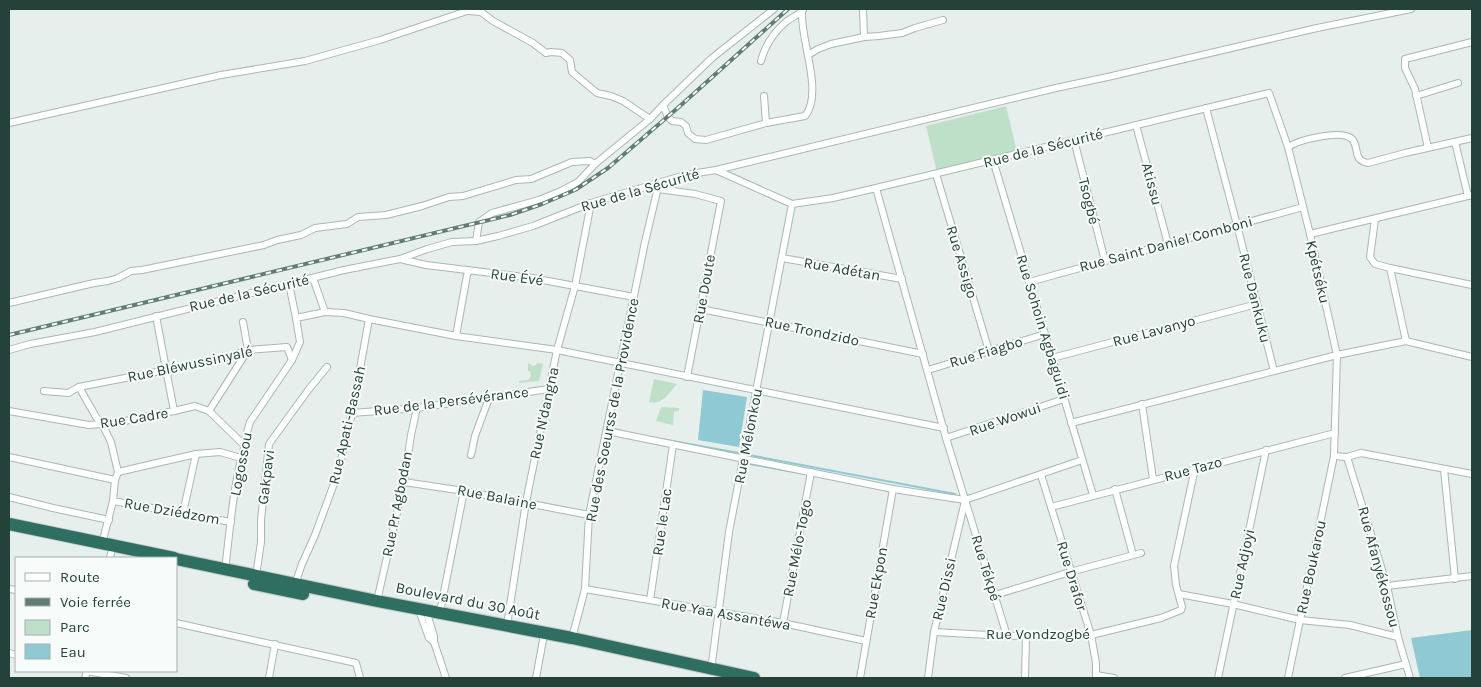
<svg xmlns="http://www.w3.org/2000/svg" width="1481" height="687" viewBox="0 0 1481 687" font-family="Karla,sans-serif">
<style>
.green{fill:#bfe0c8}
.water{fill:#8ec9d4}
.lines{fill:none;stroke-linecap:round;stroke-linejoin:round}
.stream{stroke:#8ec9d4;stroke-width:2}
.street-casing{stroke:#a8b8b2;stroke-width:8}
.highway-casing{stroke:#c2cac8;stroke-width:14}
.street{stroke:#fff;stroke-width:6}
.highway{stroke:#2f6f62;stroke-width:12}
.rail-casing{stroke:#5f7d75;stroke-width:4}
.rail{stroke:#f7fbf9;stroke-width:2;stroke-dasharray:5.5;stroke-linecap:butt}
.labels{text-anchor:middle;stroke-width:4;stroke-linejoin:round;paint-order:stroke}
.street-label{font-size:15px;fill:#24423a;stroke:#f7fbf9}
</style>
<rect width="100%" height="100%" fill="#e6efeb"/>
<g class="green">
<path d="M1006 106 1017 152 937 172 926 126Z"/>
<path d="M528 363 533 366 536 365 537 363 543 364 539 381 519 383V381L528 380 531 376 530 371H528Z"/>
<path d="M654 379 677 384C669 393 663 405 649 402Z"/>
<path d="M661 407 679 408V411L674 412 673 425 656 421Z"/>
</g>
<g class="water">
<path d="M703 390 747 397 739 447 698 440Z"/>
<path d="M1472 630V678H1420L1411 638Z"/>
</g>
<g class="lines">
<g class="stream">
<path d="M614 429 622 431"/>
<path d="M661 439 739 453"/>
<path d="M749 455 955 494"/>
<path d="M750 464 805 474"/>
</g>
<g class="street-casing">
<g id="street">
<path d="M863 9 864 37"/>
<path d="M469 11 481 12 493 21 533 43 546 53 551 52 562 53 570 60 572 72 597 93 611 96 623 101 650 119"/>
<path d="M808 55 818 49 831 44 864 37 879 36 902 33 915 28 943 20"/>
<path d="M761 61C765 45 774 32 787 21 793 17 798 15 803 10"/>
<path d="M764 96 766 123"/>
<path d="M1416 96 1458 83"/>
<path d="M663 105 668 117 672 121 681 122 686 126 688 133 695 139 706 140 766 123 805 116C824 93 800 40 802 11"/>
<path d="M1206 108 1237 225 1274 371"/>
<path d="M9 123 221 75 305 61 380 40 473 9"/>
<path d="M1136 125 1168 244"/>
<path d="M1074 140 1105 261"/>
<path d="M1455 142 1468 196"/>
<path d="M1288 147C1299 140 1341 129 1352 139 1360 148 1352 160 1368 163L1405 153 1472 138"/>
<path d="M1428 148 1415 89 1405 68V59L1472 42"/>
<path d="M993 160 1093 495"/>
<path d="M716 170 1056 88 1112 76 1317 28 1411 9"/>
<path d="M936 174 989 351"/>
<path d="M876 188 946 438 1007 636"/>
<path d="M658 189 695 194 721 201 687 377"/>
<path d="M1375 219 1370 257 1375 264 1390 268 1472 285"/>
<path d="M1310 234 1472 195"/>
<path d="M476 241 479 222 492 213 539 200 561 191 578 182 595 164 650 119 663 105 712 58 774 9"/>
<path d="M782 258 902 279"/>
<path d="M400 259 426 265 532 278 634 297"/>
<path d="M1390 268 1406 341"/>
<path d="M1029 282 1303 207"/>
<path d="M289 284 296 318"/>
<path d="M9 303 94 283 108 281 118 278 131 271 142 270 264 245 277 240 301 235 315 228 347 224 358 217 386 215 422 206 449 197 463 196 516 180 531 179 572 162 590 161 595 164"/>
<path d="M701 309 923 354"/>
<path d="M325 312 344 313 369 319 456 336 557 350 944 428"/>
<path d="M156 316 174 411"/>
<path d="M456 336 467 275 469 271"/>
<path d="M9 350 30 344 95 332 344 270 400 259 427 249 452 242 476 241 498 236 533 226 591 203 685 175 716 170 792 204 833 198 876 188 1269 93 1288 147 1310 234 1337 355 1334 456 1288 678"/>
<path d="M1052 358 1257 304"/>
<path d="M928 370 1045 334"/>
<path d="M79 387 96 417 102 424 111 442 118 472 115 480 113 501 102 544"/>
<path d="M44 391 68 393 79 387 166 370 227 357 248 350 287 347 292 360"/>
<path d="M1142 404 1153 479"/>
<path d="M9 411 89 425 115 423 174 411 195 406 209 411 245 446"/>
<path d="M209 411 248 350 243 322"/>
<path d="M352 413 417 408 549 389"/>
<path d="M1071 423 1337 355 1406 341 1472 357"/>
<path d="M607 431 893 489 965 500 1082 460"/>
<path d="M946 438 1064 399"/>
<path d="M471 455 475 436 489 398"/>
<path d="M1334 456 1347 457 1361 453 1472 474"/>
<path d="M9 457 115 480"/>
<path d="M1347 457 1387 586 1398 637 1410 678"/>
<path d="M1444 469 1455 579"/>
<path d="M118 472 196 454 220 452 241 458"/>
<path d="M1041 475 1091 635 1096 663V678"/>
<path d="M404 482 464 491 589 515"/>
<path d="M1115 489 1133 555"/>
<path d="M9 497 53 508 109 520"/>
<path d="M113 501 231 522"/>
<path d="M1051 507 1335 433"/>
<path d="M183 513 196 454"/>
<path d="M110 558 111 553"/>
<path d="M225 570C230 529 233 487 244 448 246 439 247 431 250 422L292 360 300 342 296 318 325 312 313 278"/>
<path d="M256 576 261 542V520L269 444 309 389 327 367"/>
<path d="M295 584 302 564 315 535 338 473 352 413 369 319"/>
<path d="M1387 586 1472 576"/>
<path d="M9 589 16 590"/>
<path d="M585 589 783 623 866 641"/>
<path d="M1179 594 1233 604 1300 620 1350 625 1398 637"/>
<path d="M995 595 1070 572 1141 553"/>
<path d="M650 600 673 445"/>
<path d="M377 601 404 482 411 435 417 408"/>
<path d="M440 612 464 491"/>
<path d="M421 616 429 638 434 642"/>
<path d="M428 617 434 636V642L446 678"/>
<path d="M176 623 356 663 360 678"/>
<path d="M783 623 811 472"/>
<path d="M507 625 526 502 549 389 557 350 575 286 591 203"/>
<path d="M934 632 1007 636 1091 635 1161 618 1181 610 1182 607 1176 585 1174 566 1195 468"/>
<path d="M572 638 585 589 589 515 645 242 659 183"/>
<path d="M9 653 16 655"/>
<path d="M711 670 729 532 792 204"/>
<path d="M86 671 126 678"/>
<path d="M1096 675 1114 678"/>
<path d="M85 678 87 671"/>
<path d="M269 678 275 644"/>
<path d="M536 678 543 640"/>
<path d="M860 678 893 489"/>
<path d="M928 678 934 632 965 501"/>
<path d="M1025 678 1026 636"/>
<path d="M1218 678 1266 450"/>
<path d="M1345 678 1406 664"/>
</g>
</g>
<g class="highway-casing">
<g id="highway">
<path d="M9 524 174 558"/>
<path d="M176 559 377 601 572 638 754 678"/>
<path d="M254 584 303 594"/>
</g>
</g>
<use href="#street" class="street"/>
<use href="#highway" class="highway"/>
<g class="rail-casing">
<path id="rail" d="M9 335 510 215 542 204 575 190 608 168 680 106 788 9"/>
</g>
<use href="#rail" class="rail"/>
</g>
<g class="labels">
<g class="street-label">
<text transform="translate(1043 148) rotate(-14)" y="5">Rue de la Sécurité</text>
<text transform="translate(1152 184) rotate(75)" y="5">Atissu</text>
<text transform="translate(640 190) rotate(-16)" y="5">Rue de la Sécurité</text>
<text transform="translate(1089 201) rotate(76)" y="5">Tsogbé</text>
<text transform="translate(1166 244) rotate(-15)" y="5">Rue Saint Daniel Comboni</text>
<text transform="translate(962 262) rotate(73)" y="5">Rue Assigo</text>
<text transform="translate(842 269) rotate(10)" y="5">Rue Adétan</text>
<text transform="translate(1318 272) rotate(77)" y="5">Kpétséku</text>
<text transform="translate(517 277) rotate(8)" y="5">Rue Évé</text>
<text transform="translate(704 289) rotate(-80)" y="5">Rue Doute</text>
<text transform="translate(249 293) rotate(-13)" y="5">Rue de la Sécurité</text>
<text transform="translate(1255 298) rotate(76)" y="5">Rue Dankuku</text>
<text transform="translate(1043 327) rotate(73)" y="5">Rue Sohoin Agbaguidi</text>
<text transform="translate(812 331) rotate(12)" y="5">Rue Trondzido</text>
<text transform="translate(1154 331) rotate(-15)" y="5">Rue Lavanyo</text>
<text transform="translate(986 352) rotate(-17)" y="5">Rue Fiagbo</text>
<text transform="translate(190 364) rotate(-12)" y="5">Rue Bléwussinyalé</text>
<text transform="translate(451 401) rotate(-7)" y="5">Rue de la Persévérance</text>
<text transform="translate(612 410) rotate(-79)" y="5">Rue des Soeurss de la Providence</text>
<text transform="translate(544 413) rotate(-78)" y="5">Rue N'dangna</text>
<text transform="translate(134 418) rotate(-9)" y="5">Rue Cadre</text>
<text transform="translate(1005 419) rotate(-19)" y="5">Rue Wowui</text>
<text transform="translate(347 425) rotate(-77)" y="5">Rue Apati-Bassah</text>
<text transform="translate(748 436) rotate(-79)" y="5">Rue Mélonkou</text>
<text transform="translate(241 464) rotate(-79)" y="5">Logossou</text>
<text transform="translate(1193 469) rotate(-15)" y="5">Rue Tazo</text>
<text transform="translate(266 477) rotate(-83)" y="5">Gakpavi</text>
<text transform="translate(497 497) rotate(11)" y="5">Rue Balaine</text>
<text transform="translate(397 504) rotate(-79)" y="5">Rue Pr Agbodan</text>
<text transform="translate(172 511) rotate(10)" y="5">Rue Dziédzom</text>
<text transform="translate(662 522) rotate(-82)" y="5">Rue le Lac</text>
<text transform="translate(797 548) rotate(-79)" y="5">Rue Mélo-Togo</text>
<text transform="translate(1242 564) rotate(-78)" y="5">Rue Adjoyi</text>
<text transform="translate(1311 567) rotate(-78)" y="5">Rue Boukarou</text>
<text transform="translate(1379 567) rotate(75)" y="5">Rue Afanyékossou</text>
<text transform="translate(986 568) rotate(73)" y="5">Rue Tékpé</text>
<text transform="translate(1072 576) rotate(73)" y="5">Rue Drafor</text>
<text transform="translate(876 583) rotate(-80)" y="5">Rue Ekpon</text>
<text transform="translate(944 589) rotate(-77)" y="5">Rue Dissi</text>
<text transform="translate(468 601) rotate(11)" y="5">Boulevard du 30 Août</text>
<text transform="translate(726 614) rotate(10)" y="5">Rue Yaa Assantéwa</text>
<text x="1038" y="639">Rue Vondzogbé</text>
</g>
</g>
<rect width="1481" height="687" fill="none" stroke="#24423a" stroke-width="20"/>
<rect x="15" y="557" width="162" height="115" fill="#f7fbf9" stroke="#a3b1ad"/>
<rect x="25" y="573" width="25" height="8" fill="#ffffff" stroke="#a3b1ad"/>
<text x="60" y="582" font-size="15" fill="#24423a">Route</text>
<rect x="25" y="598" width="25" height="8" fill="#5f7d75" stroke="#a3b1ad"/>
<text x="60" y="607" font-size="15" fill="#24423a">Voie ferrée</text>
<rect x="25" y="620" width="25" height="15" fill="#bfe0c8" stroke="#a3b1ad"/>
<text x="60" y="632" font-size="15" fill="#24423a">Parc</text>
<rect x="25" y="644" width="25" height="15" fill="#8ec9d4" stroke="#a3b1ad"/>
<text x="60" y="657" font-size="15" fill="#24423a">Eau</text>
</svg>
